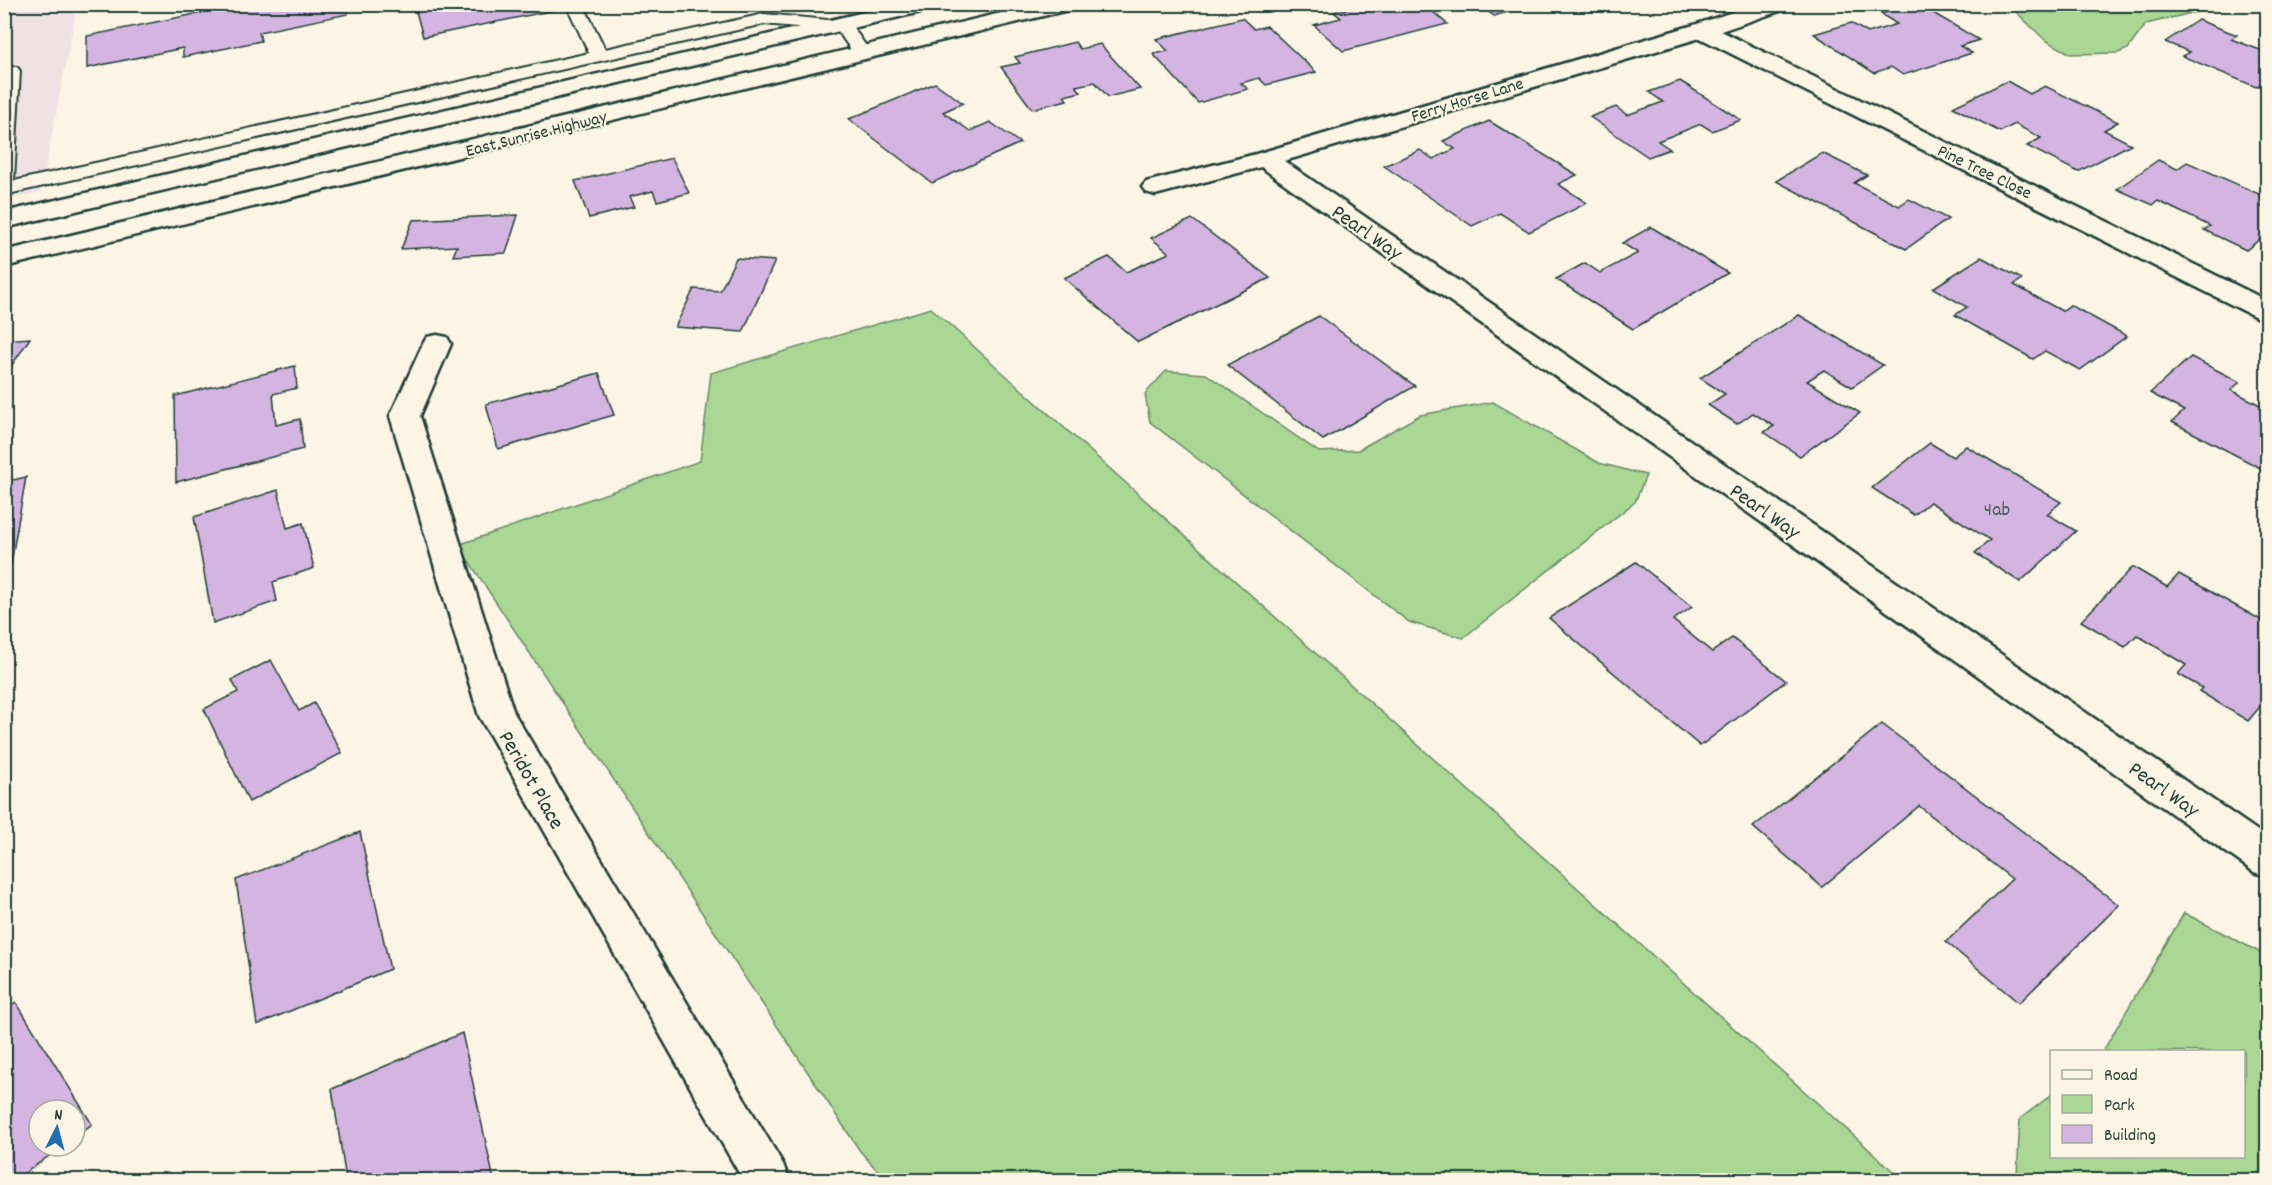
<svg xmlns="http://www.w3.org/2000/svg" width="2272" height="1185" viewBox="0 0 2272 1185" font-family="Dekko,sans-serif">
<style>
.built{fill:#f0e2e4}
.green{fill:#abd795;stroke:#658a64;stroke-width:1.5}
.building{fill:#d4b5e1;stroke:#1f3d34;stroke-width:1.5}
.lines{fill:none;stroke-linecap:round;stroke-linejoin:round}
.service-casing{stroke:#1f3d34;stroke-width:4}
.minor-casing{stroke:#1f3d34;stroke-width:5}
.primary-casing{stroke:#1f3d34;stroke-width:5}
.service{fill:#fcf5e5;fill-rule:evenodd}
.minor{fill:#fcf5e5;fill-rule:evenodd}
.primary{fill:#fcf5e5;fill-rule:evenodd}
.labels{text-anchor:middle;stroke-width:4.5;stroke-linejoin:round;paint-order:stroke}
.far-street-label{font-size:18px;fill:#1f3d34;stroke:#fcf5e5}
.number-label{font-size:20px;fill:#4c5b5f}
.street-label{font-size:22px;fill:#1f3d34;stroke:#fcf5e5}
</style>
<rect width="100%" height="100%" fill="#fcf5e5"/>
<filter id="ink" filterUnits="userSpaceOnUse"><feTurbulence type="fractalNoise" baseFrequency=".0167" numOctaves="2"/><feDisplacementMap in="SourceGraphic" scale="12" xChannelSelector="R" yChannelSelector="G"/><feConvolveMatrix kernelMatrix="1 2 1 2 8 2 1 2 1" color-interpolation-filters="sRGB"/></filter>
<g filter="url(#ink)">
<path class="built" d="M4 5H77L41 192 5 200Z"/>
<g class="green">
<path d="M2009 5H2207L2204 10 2146 24 2128 49 2118 53 2071 54 2045 40Z"/>
<path d="M931 308 1011 380 1903 1180H886L860 1151 458 545 700 461 711 373Z"/>
<path d="M1166 371 1206 374 1319 452 1358 450 1420 415 1493 402 1599 463 1646 475 1635 502 1463 638 1409 622 1150 422 1145 394Z"/>
<path d="M2184 913 2267 956V1180H2022L2017 1176 2020 1119 2051 1095 2052 1156H2244V1052L2103 1051Z"/>
</g>
<g class="building">
<path d="M244 4H346L348 14 259 32 261 41 183 57V48L87 68V36Z"/>
<path d="M414 4H553L555 10 423 37Z"/>
<path d="M1364 4H1424L1447 24 1343 51 1314 25 1341 18 1334 12Z"/>
<path d="M1478 4H1513L1518 9 1494 16Z"/>
<path d="M1914 4H1918L1979 40 1960 46 1972 53 1903 75 1891 67 1874 73 1814 34 1851 23 1868 33 1897 24 1881 14Z"/>
<path d="M1242 18 1254 29 1267 26 1316 72 1266 85 1259 78 1241 83 1248 89 1198 103 1153 54 1168 51 1156 39Z"/>
<path d="M2198 20 2237 35 2231 39 2268 53V83L2264 82 2256 87 2182 56 2190 52 2165 42Z"/>
<path d="M1075 42 1080 49 1100 44 1140 89 1108 97 1095 82 1076 86 1081 92 1064 96 1067 100 1032 109 1001 67 1020 63 1015 57Z"/>
<path d="M1680 81 1741 120 1712 131 1701 124 1658 141 1670 149 1648 157 1590 117 1616 107 1627 115 1663 102 1649 92Z"/>
<path d="M2007 81 2030 94 2045 86 2118 122 2104 130 2131 144 2078 172 2027 146 2041 138 2015 124 2000 132 1953 107Z"/>
<path d="M935 83 963 103 943 112 970 131 990 122 1020 143 932 183 849 119Z"/>
<path d="M1489 121 1577 175 1558 184 1587 203 1529 232 1500 213 1472 226 1384 166 1420 150 1433 159 1455 149 1443 141Z"/>
<path d="M1822 153 1867 175 1854 183 1899 206 1909 199 1948 219 1906 249 1776 181Z"/>
<path d="M672 158 689 193 657 201 653 191 629 197 634 207 589 218 575 181Z"/>
<path d="M2158 160 2177 169 2187 162 2268 198 2261 207 2268 210V233L2246 250 2204 230 2210 226 2158 201 2153 205 2117 189Z"/>
<path d="M518 215 506 253 453 256 457 246 401 249 413 220Z"/>
<path d="M1192 219 1270 278 1138 342 1064 278 1109 257 1126 272 1169 253 1151 238Z"/>
<path d="M1651 227 1728 273 1633 329 1556 279 1585 263 1600 273 1638 253 1622 243Z"/>
<path d="M1981 257 2022 279 2014 285 2062 311 2070 305 2127 336 2080 370 2045 351 2033 359 1955 315 1967 307 1933 288Z"/>
<path d="M736 258 775 261 743 332 675 327 694 289 720 291Z"/>
<path d="M1799 315 1883 365 1852 387 1824 370 1807 381 1860 413 1800 456 1764 432 1774 426 1753 413 1737 424 1708 405 1725 394 1700 378Z"/>
<path d="M1319 316 1415 386 1323 440 1227 365Z"/>
<path d="M30 338 4 377V340Z"/>
<path d="M2191 357 2240 382 2231 390 2268 409V472L2172 422 2184 411 2150 393Z"/>
<path d="M295 366 297 388 273 394 276 425 300 419 303 449 176 482 175 396Z"/>
<path d="M599 373 614 415 498 449 486 404Z"/>
<path d="M1930 443 1953 457 1966 446 2061 502 2047 514 2076 531 2020 582 1975 553 1990 540 1930 502 1914 515 1872 488Z"/>
<path d="M26 477 10 569 4 570V482Z"/>
<path d="M278 490 287 528 303 523 314 568 273 582 277 601 213 623 194 517Z"/>
<path d="M1636 562 1692 607 1673 620 1712 652 1732 638 1786 681 1700 746 1549 618Z"/>
<path d="M2133 567 2167 587 2179 574 2268 624V697L2248 721 2199 691 2202 688 2178 674 2186 665 2137 635 2125 647 2081 621Z"/>
<path d="M271 660 299 711 314 703 342 753 249 802 204 709 238 692 232 680Z"/>
<path d="M1882 724 2119 905 2019 1003 1946 942 2012 879 1919 806 1822 887 1753 827Z"/>
<path d="M360 832 390 969 257 1025 236 880Z"/>
<path d="M16 1002 92 1124 75 1137V1110H39V1146H63L15 1180H4V1010Z"/>
<path d="M462 1033 494 1180H346L332 1089Z"/>
</g>
<g class="lines">
<g class="service-casing">
<path id="service" d="M566 4H583L605 49 764 14 849 22 871 53 868 57H856L838 31 764 24 4 195 5 67H17L20 71 14 181 589 53Z"/>
</g>
<g class="minor-casing">
<g id="minor">
<path d="M1756 4H1788L1786 9 1721 31 2268 301V321L2258 318 1700 38 1284 161 2268 838V877L2254 872 1261 167 1155 195 1146 192 1142 187 1146 182 1256 154 1694 25Z"/>
<path d="M437 335 447 337 451 344 420 416 514 713 783 1164 789 1180H743L479 716 390 416 423 344 427 337Z"/>
</g>
</g>
<g class="primary-casing">
<g id="primary">
<path d="M899 4H939L937 9 929 10 4 228V212Z"/>
<path d="M1039 4H1078L1076 9 1068 10 4 267V251Z"/>
</g>
</g>
<use href="#service" class="service"/>
<use href="#minor" class="minor"/>
<use href="#primary" class="primary"/>
</g>
</g>
<g class="labels">
<g class="far-street-label">
<text transform="translate(1467 99) rotate(-17)" y="6">Ferry Horse Lane</text>
<text transform="translate(536 133) rotate(-14)" y="6">East Sunrise Highway</text>
<text transform="translate(1985 171) rotate(26)" y="6">Pine Tree Close</text>
</g>
<g class="number-label">
<text x="1997" y="515">4ab</text>
</g>
<g class="street-label">
<text transform="translate(1368 231) rotate(35)" y="8">Pearl Way</text>
<text transform="translate(1766 510) rotate(35)" y="8">Pearl Way</text>
<text transform="translate(533 779) rotate(60)" y="8">Peridot Place</text>
<text transform="translate(2165 788) rotate(35)" y="8">Pearl Way</text>
</g>
</g>
<rect width="2272" height="1185" fill="none" stroke="#fcf5e5" stroke-width="24"/>
<rect x="12" y="12" width="2248" height="1161" fill="none" stroke="#1f3d34" stroke-width="2" filter="url(#ink)"/>
<rect x="2050" y="1050" width="195" height="108" fill="#fcf5e5" stroke="#a4ab9e" stroke-width="1.5"/>
<rect x="2062" y="1070" width="30" height="9" fill="#fcf5e5" stroke="#a4ab9e" stroke-width="1.5"/>
<text x="2104" y="1080" font-size="18" fill="#1f3d34">Road</text>
<rect x="2062" y="1095" width="30" height="18" fill="#abd795" stroke="#a4ab9e" stroke-width="1.5"/>
<text x="2104" y="1110" font-size="18" fill="#1f3d34">Park</text>
<rect x="2062" y="1125" width="30" height="18" fill="#d4b5e1" stroke="#a4ab9e" stroke-width="1.5"/>
<text x="2104" y="1140" font-size="18" fill="#1f3d34">Building</text>
<g transform="translate(57 1128) rotate(6)"><circle r="28" fill="#fcf5e5" stroke="#a4ab9e" stroke-width="1.5"/>
<path d="M0-4.5L10 22L0 15L-10 22Z" fill="#1f6fb2"/>
<text y="-9" font-size="16" font-weight="bold" text-anchor="middle" fill="#1f3d34">N</text>
</g>
</svg>
